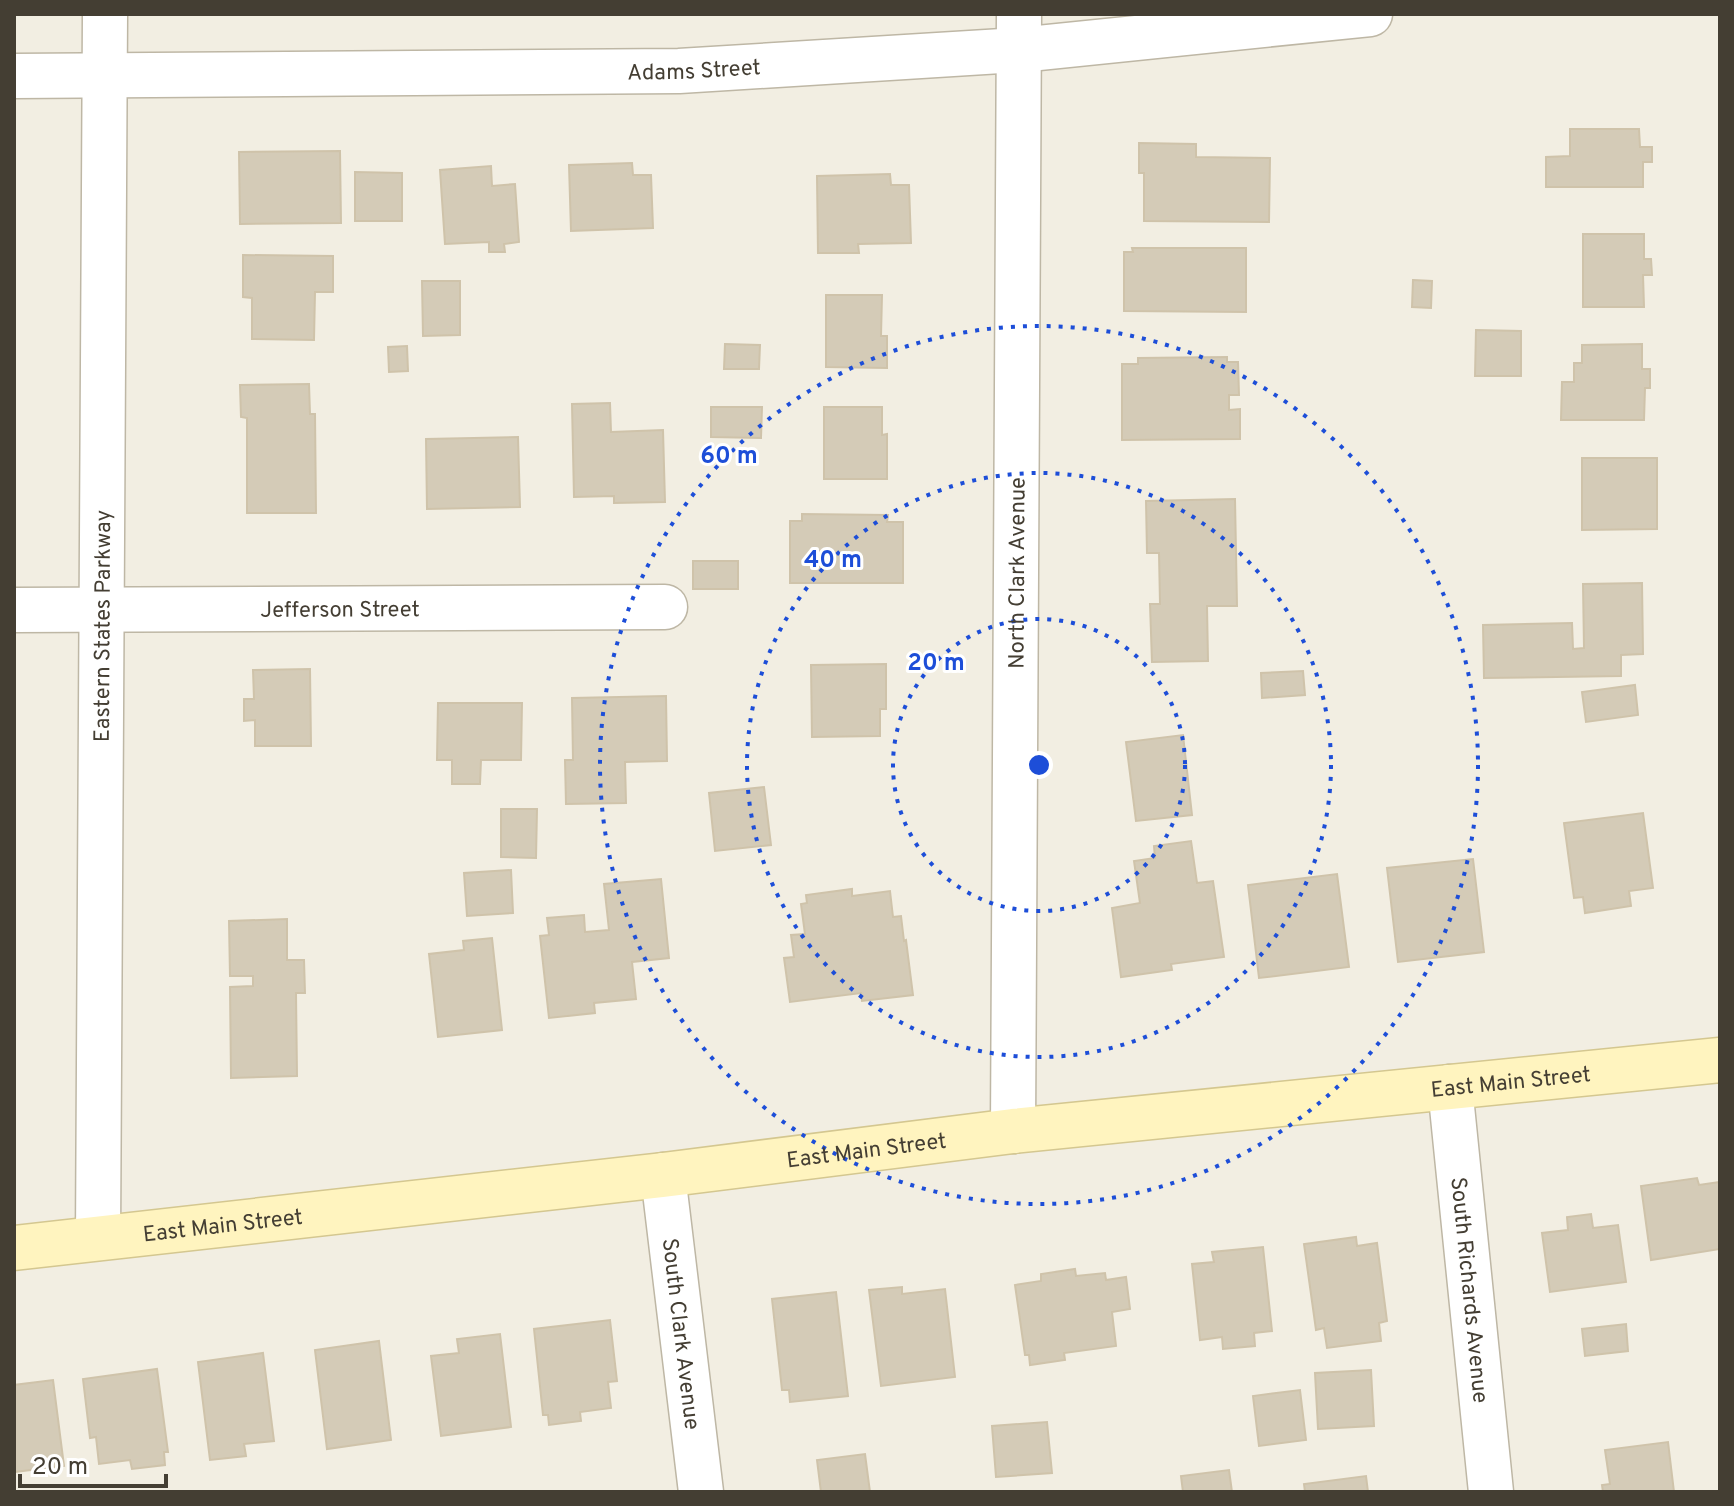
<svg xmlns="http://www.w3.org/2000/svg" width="1734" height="1506" viewBox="0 0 1734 1506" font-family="Overpass,sans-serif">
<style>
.building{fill:#d4cbb7;stroke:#cfc3aa;stroke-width:2}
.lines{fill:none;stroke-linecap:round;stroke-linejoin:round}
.street-casing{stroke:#beb7a5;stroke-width:47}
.secondary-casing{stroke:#d4c790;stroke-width:47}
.street{stroke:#fff;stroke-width:44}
.secondary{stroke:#fff4bf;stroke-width:44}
.ring{fill:none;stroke:#1d4ed8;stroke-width:4;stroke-dasharray:4 8}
.labels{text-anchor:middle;stroke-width:6;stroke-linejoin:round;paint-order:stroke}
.street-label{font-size:22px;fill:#443e33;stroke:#fff}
.centre{fill:#1d4ed8;stroke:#fff;stroke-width:4}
.ring-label{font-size:24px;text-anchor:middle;font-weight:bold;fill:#1d4ed8;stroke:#fff;stroke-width:6;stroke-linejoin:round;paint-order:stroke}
</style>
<rect width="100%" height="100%" fill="#f2eee2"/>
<g class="building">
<path d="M1570 129H1639L1640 147H1652V162H1643V187H1546V157L1570 156Z"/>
<path d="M1139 143 1196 144V157L1270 158 1269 222 1144 221V173H1139Z"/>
<path d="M340 151 341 223 240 224 239 152Z"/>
<path d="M632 163 633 175H651L653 228 571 231 569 165Z"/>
<path d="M491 166 492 186 515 184 519 242 504 244 505 252H489V242L445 244 440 170Z"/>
<path d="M355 172 402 173V221H355Z"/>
<path d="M890 174 891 185H909L911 243 858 244 859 253H818L817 176Z"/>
<path d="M1583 234H1644V259H1651L1652 275H1643L1644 307H1583Z"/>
<path d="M1132 248H1246V312L1124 311V252H1133Z"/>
<path d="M243 255 333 256V292H315L314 340 252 339V298L243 297Z"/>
<path d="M1413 280 1432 281 1431 308 1412 307Z"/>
<path d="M422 281H460V335L423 336Z"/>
<path d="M826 295H882L881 336H887V368L826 367Z"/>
<path d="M1476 330 1521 331V376H1475Z"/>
<path d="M725 344 760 345 759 369H724Z"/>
<path d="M1642 344V369H1650V388H1645L1644 420H1561L1562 382H1574V363H1582V345Z"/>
<path d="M407 346 408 371 389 372 388 347Z"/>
<path d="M1227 357V362H1238L1239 395H1229V410L1240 409V439L1122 440V364H1138V358Z"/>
<path d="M309 384 310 414H315L316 513H247V418L241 417 240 385Z"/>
<path d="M610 403 611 432 663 430 665 502 614 503V496L574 497 572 404Z"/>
<path d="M711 407H762L761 438 711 437Z"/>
<path d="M824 407H882V435L887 434V479H824Z"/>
<path d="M518 437 520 507 427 509 426 439Z"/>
<path d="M1582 458H1657V529L1582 530Z"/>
<path d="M1235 499 1237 606H1207L1208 661 1152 662 1150 604H1160L1159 553H1147L1146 501Z"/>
<path d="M802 514 888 515 887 522H903V583H790V521H802Z"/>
<rect x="693" y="561" width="45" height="28"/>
<path d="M1642 583 1643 654 1621 655V676L1484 678 1483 625 1572 623 1573 649 1584 648 1583 584Z"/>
<path d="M886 664V709H880V736L812 737 811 665Z"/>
<path d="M310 669 311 746H255V720L244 721V699H254L253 670Z"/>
<path d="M1303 671 1305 695 1262 698 1261 673Z"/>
<path d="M1635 685 1638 715 1586 722 1582 692Z"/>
<path d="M666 696 667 761 625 762 626 803 566 804 565 760H573L572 698Z"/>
<path d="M438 703H522L521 760H481L480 784H452V760H437Z"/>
<path d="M1183 735 1192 815 1136 821 1126 742Z"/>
<path d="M764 787 771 845 715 851 709 793Z"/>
<path d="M501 809H537L536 858 501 857Z"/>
<path d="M1643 813 1653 888 1629 891 1631 906 1585 913 1583 897 1574 898 1564 823Z"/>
<path d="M1191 841 1197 883 1213 881 1224 957 1171 964 1172 970 1121 977 1112 908 1140 903 1134 861 1155 858 1154 846Z"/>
<path d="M1473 859 1484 952 1398 962 1387 868Z"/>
<path d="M511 870 513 913 467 916 464 873Z"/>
<path d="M1337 874 1349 967 1259 978 1248 885Z"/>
<path d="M661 879 669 958 632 962 636 999 594 1003 595 1013 549 1018 540 936 549 935 547 918 584 915 585 932 609 930 604 884Z"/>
<path d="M852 889V896L890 891 893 917 901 916 904 941 906 940 913 995 862 1001 861 993 790 1002 784 958 794 957 791 935 805 934 801 904 807 903 806 895Z"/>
<path d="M287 919V960H304L305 993H296L297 1076 231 1078 230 987 253 986V976H230L229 921Z"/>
<path d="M492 938 502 1030 438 1037 429 954 464 950 463 941Z"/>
<path d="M1697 1178 1699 1185 1720 1182V1249L1651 1260 1641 1186Z"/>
<path d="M1591 1214 1593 1228 1618 1225 1626 1282 1550 1292 1542 1233 1568 1230 1567 1217Z"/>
<path d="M1356 1237 1357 1246 1377 1243 1387 1321 1379 1323 1381 1341 1327 1348 1324 1328 1316 1330 1304 1244Z"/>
<path d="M1263 1247 1272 1331 1254 1333 1255 1346 1223 1349 1222 1337 1200 1340 1192 1264 1214 1262 1212 1252Z"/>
<path d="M1075 1269 1076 1276 1105 1273 1106 1280 1126 1277 1130 1309 1112 1312 1116 1346 1064 1353 1065 1360 1030 1365 1029 1355H1025L1015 1285 1041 1281V1274Z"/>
<path d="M902 1287V1294L945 1289 955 1377 881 1386 869 1290Z"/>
<path d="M836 1292 848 1396 790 1402 789 1390H782L772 1299Z"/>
<path d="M610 1320 617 1381 608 1382 611 1408 580 1412 581 1421 549 1425 548 1415H543L534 1329Z"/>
<path d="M1626 1324 1628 1351 1585 1356 1582 1329Z"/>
<path d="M500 1334 511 1427 441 1436 431 1356 459 1353 457 1339Z"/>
<path d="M379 1341 391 1440 327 1449 315 1350Z"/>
<path d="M263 1353 274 1441 244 1444 246 1456 210 1460 198 1362Z"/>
<path d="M157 1369 168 1452H164L165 1465 132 1469 130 1460 99 1464 96 1437 90 1438 83 1379Z"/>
<path d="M1371 1370 1374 1426 1318 1429 1315 1373Z"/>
<path d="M53 1380 64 1466 14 1472V1385Z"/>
<path d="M1300 1390 1306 1440 1259 1446 1253 1396Z"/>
<path d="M1047 1422 1052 1473 996 1477 992 1426Z"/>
<path d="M1668 1442 1674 1492H1603L1602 1485 1610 1484 1605 1450Z"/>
<path d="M865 1454 870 1492H821L817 1460Z"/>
<path d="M1229 1470 1232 1492H1183L1181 1476Z"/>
<path d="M1366 1476 1368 1492H1305L1304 1484Z"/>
</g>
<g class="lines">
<g class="street-casing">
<g id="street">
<path id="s1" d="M14 76 679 71 1019 50 1370 14"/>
<path id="s2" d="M14 610 665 607"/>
<path id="s3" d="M1450 1087 1491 1492"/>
<path id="s4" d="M1013 1131 1019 14"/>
<path id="s5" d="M663 1175 701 1492"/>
<path id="s6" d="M98 1238 105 14"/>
</g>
</g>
<g class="secondary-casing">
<g id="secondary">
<path id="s7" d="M14 1248 663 1175 1013 1131 1720 1060"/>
</g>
</g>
<use href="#street" class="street"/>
<use href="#secondary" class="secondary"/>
</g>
<g class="ring">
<circle cx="1039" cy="765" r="146"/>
<circle cx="1039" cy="765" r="292"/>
<circle cx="1039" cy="765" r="439"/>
</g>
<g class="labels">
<g class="street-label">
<text dy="8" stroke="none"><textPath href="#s1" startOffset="680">Adams Street</textPath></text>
<text dy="8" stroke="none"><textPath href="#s4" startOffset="558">North Clark Avenue</textPath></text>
<text dy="8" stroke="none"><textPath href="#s2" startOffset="326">Jefferson Street</textPath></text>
<text dy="8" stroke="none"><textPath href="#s6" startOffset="612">Eastern States Parkway</textPath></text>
<text dy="8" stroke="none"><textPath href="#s7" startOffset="1506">East Main Street</textPath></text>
<text dy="8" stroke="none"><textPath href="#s7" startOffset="858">East Main Street</textPath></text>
<text dy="8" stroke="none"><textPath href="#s7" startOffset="210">East Main Street</textPath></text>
<text dy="8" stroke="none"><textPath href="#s3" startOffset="204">South Richards Avenue</textPath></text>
<text dy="8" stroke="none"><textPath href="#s5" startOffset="160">South Clark Avenue</textPath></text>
</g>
</g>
<circle cx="1039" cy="765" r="12" class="centre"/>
<g class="ring-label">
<text x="729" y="463">60 m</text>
<text x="833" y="567">40 m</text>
<text x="936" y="670">20 m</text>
</g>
<rect width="1734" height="1506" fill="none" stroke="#443e33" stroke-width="32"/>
<path d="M20 1474v12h146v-12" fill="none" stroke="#443e33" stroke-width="4"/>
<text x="32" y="1474" font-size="24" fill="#443e33" stroke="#ffffff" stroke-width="6" paint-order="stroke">20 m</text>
</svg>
